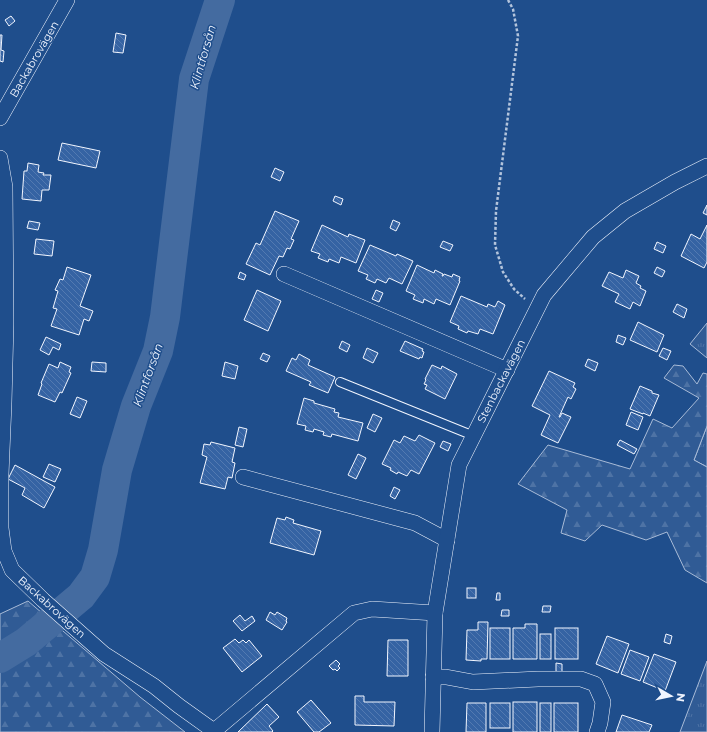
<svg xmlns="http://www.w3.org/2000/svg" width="707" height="732" viewBox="0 0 707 732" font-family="Montserrat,sans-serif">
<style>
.grass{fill:url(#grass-tufts);stroke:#a8bbd7}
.forest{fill:url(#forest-firs);stroke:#a8bbd7}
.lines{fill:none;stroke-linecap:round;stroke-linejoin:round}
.river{stroke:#446ba0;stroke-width:30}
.building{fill:url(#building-back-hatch);stroke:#f2f6ff}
.service-casing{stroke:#f2f6ff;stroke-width:10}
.minor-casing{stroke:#f2f6ff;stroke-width:16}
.path{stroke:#b3c4dc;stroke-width:2.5;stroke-dasharray:3 2;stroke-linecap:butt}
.service{stroke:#1f4e8c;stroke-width:8}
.minor{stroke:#1f4e8c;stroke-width:15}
.labels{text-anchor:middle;stroke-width:3;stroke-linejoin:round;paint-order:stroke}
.street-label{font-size:11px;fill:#f2f6ff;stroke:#1f4e8c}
.water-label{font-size:12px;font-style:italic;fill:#f2f6ff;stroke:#1f4e8c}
</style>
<defs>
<pattern id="grass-tufts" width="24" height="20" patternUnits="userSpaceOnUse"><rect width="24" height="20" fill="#305b95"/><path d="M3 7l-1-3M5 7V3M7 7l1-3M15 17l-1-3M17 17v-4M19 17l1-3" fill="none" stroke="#4e73a5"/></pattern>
<pattern id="forest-firs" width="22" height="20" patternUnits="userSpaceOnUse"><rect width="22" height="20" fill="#305b95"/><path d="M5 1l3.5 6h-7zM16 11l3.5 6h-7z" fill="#4e73a5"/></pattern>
<pattern id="building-back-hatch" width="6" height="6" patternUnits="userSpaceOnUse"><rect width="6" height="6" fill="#3563a3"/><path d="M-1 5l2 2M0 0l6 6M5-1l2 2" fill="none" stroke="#537ab1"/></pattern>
</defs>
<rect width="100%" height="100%" fill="#1f4e8c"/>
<g class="grass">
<path d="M707 323V358L690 344Z"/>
<path d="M707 426V467L694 460Z"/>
<path d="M707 661V732H680Z"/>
</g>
<g class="forest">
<path d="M674 365 683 366 697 384 703 373 707 374V426L694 460 707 467V583L685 570 667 532 646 540 602 525 585 541 561 533 567 510 518 484 548 445 630 469 653 419 672 428 699 398 664 378Z"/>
<path d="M28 601 140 697 185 732H0V614Z"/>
</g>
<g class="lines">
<path class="river" d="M0 658 26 642 81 596 95 577 103 550 117 470 136 406 158 351 165 317 194 79 220 0"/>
</g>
<g class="building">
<path d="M11 16 15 21 9 26 5 20Z"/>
<path d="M116 33 126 35 123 53 113 52Z"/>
<path d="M0 35H2L1 50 4 51 3 62 0 61Z"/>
<path d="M62 143 100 151 96 168 58 160Z"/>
<path d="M28 163 39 165 38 172 44 173 43 175H51L49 190H42L41 201 22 199 24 171H27Z"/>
<path d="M275 168 284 172 280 181 271 177Z"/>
<path d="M335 196 343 199 341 205 333 201Z"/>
<path d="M707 205V215L703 213Z"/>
<path d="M275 211 299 221 291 239 294 240 290 249 287 248 283 257 279 256 270 275 246 264 256 243 260 245Z"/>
<path d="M393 220 400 223 396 231 390 228Z"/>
<path d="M29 221 40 223 38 230 27 228Z"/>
<path d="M322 225 348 237 349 234 365 240 356 263 341 257 339 263 329 259 328 262 318 258 320 254 311 251Z"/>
<path d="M707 225V262L704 268 681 256 691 234 700 239Z"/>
<path d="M36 239 54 241 52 256 34 254Z"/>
<path d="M443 241 453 245 450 251 440 247Z"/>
<path d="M657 242 666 246 663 253 654 249Z"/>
<path d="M370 245 396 256 397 254 413 261 402 284 389 278 386 283 377 279 375 283 366 279 368 275 358 271Z"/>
<path d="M417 265 434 273 435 270 443 274 442 276H443L444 274 452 277 453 274 460 277 459 281H460L450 305 436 299 434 304 424 299 423 303 413 299 415 295 406 291Z"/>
<path d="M67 267 91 275 80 306 93 311 89 321 84 319 79 335 51 326 57 309 53 308 58 291 55 290 60 279 63 280Z"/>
<path d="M657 267 665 271 662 277 654 273Z"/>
<path d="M626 270 639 276 636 283 641 286 640 288 646 291 640 306 633 302 630 309 615 302 619 294 602 286 609 272 623 278Z"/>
<path d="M240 272 246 275 244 280 238 278Z"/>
<path d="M257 290 281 301 268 331 244 320Z"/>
<path d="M376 290 383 293 379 302 372 299Z"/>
<path d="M461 296 487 307 488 304 495 307 498 301 505 305 493 334 480 329 478 334 468 331 467 333 458 329 459 326 450 322Z"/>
<path d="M677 304 687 309 684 318 673 312Z"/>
<path d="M638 322 664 335 657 352 630 340Z"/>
<path d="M618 335 626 338 623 345 616 342Z"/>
<path d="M46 337 61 344 59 350 53 347 49 355 40 350Z"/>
<path d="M342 341 350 345 347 352 339 348Z"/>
<path d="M405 341 423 349 422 351 424 352 422 358 420 357 419 359 400 351Z"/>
<path d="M367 348 378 353 373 363 363 358Z"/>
<path d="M663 348 671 351 667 360 659 356Z"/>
<path d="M263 353 270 356 267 362 260 359Z"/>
<path d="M299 354 310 360 308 365 335 377 328 393 309 385 311 382 286 371 292 358 296 360Z"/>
<path d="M588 359 598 363 595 371 585 366Z"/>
<path d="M60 362 71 367 69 372 71 373 62 393 60 392 55 402 38 395 42 384 41 383 49 364 58 368Z"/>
<path d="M92 362 106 363V372L91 371Z"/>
<path d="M225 362 238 366 235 379 222 376Z"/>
<path d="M432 365 441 369 442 366 457 374 445 399 425 389 427 385 424 384 426 380 425 379Z"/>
<path d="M549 371 575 383 573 387 576 389 571 399 568 397 559 417H560L562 413 571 417 558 443 541 435 550 415 532 406Z"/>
<path d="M640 386 652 391V393L659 395 650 416 643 413V414L630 409Z"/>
<path d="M77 397 87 401 80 418 70 414Z"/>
<path d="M304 398 314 401V403L335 409 334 412 339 413 338 417 363 423 358 441 332 434 331 437 323 435 324 432 314 429 313 432 305 430 306 426 297 424Z"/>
<path d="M631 412 643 417 638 430 626 425Z"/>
<path d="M373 414 382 418 375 432 367 428Z"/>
<path d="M239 427 247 429 243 447 235 445Z"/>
<path d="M419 435 435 443 419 474 411 470 407 476 398 472 397 474 390 470 391 468 382 464 394 440 400 443 404 436 415 441Z"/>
<path d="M620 440 637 449 634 454 617 445Z"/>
<path d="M443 441 451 444 448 451 440 447Z"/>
<path d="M211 442 235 448 232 462 235 463 232 478 228 477 225 489 200 483 207 457 202 455 204 444 210 445Z"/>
<path d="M358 454 366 458 356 479 348 475Z"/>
<path d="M49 464 61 469 55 482 43 477Z"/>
<path d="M15 465 55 487 44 508 22 495 25 488 8 479Z"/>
<path d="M394 487 400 490 395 499 390 496Z"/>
<path d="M286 517 294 520 293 523 321 531 314 555 270 543 277 518 285 520Z"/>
<rect x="467" y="588" width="9" height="10"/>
<path d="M497 593H500V600H496Z"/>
<path d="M543 606H551L550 612H542Z"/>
<path d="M502 610H509V616H501Z"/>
<path d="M270 612 275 615 277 612 287 618 286 621 287 622 282 630 266 620Z"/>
<path d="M240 615 245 621 252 616 255 621 242 631 233 621Z"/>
<path d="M478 622H488L487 659H481V661L466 660 467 630H478Z"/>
<path d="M525 624H537V659H513V628H525Z"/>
<rect x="490" y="628" width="20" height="31"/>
<rect x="555" y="628" width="23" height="31"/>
<rect x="540" y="634" width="11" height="25"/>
<path d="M666 634 672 636 670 644 664 642Z"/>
<path d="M607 636 629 644 618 673 596 664Z"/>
<path d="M235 639 239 643 243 640 246 643 249 640 262 656 242 672 223 648Z"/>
<path d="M388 640H408V676H387Z"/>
<path d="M630 650 649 657 640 681 621 674Z"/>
<path d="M654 654 676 662 665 691 643 682Z"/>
<path d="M336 660 340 664 338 666 340 668 337 671 335 669 333 670 329 666Z"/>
<path d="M556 663 562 664V673H556Z"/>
<path d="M355 696H364V702H395L394 726 355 725Z"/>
<path d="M311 700 331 723 319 732H314L297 712Z"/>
<rect x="513" y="702" width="24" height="30"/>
<path d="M467 703H486V732H466Z"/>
<rect x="490" y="703" width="20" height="25"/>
<rect x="540" y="703" width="11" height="29"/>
<rect x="554" y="703" width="24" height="29"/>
<path d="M267 704 279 717 269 726 273 731 272 732H238Z"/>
<path d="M622 715 652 725 649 732H616Z"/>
</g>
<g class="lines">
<g class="service-casing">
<path id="service" d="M340 382 474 436"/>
</g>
<g class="minor-casing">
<g id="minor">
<path d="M0 118 67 0"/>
<path d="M0 158 5 187 6 323 4 403 1 475V528L4 551 12 570 43 600 104 654 154 686 179 706 214 731 354 613 372 609 435 613"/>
<path d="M284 274 507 370"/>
<path d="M243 477 415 523 447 540"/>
<path d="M433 677H446L473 682 538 679H581L595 684 603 702 600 723 597 732"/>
<path d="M432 732 435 613 459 465 544 295 593 237 625 211 675 182 707 166"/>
</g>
</g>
<path class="path" d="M508 0 513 9 518 36 496 211 495 245 503 272 514 289 525 299"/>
<use href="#service" class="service"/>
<use href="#minor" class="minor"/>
</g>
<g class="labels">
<g class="street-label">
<text transform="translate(34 59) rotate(-60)" y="4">Backabrovägen</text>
<text transform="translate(501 381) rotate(-63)" y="4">Stenbackavägen</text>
<text transform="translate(52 607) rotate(42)" y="4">Backabrovägen</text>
</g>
<g class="water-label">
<text transform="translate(203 57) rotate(-74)" y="4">Klintforsån</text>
<text transform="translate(148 375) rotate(-70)" y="4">Klintforsån</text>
</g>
</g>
<g transform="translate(671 696) rotate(99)" stroke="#1f4e8c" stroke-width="3" paint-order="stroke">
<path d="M0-3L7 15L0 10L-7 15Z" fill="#f2f6ff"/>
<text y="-6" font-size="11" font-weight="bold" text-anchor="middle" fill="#f2f6ff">N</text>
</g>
</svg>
